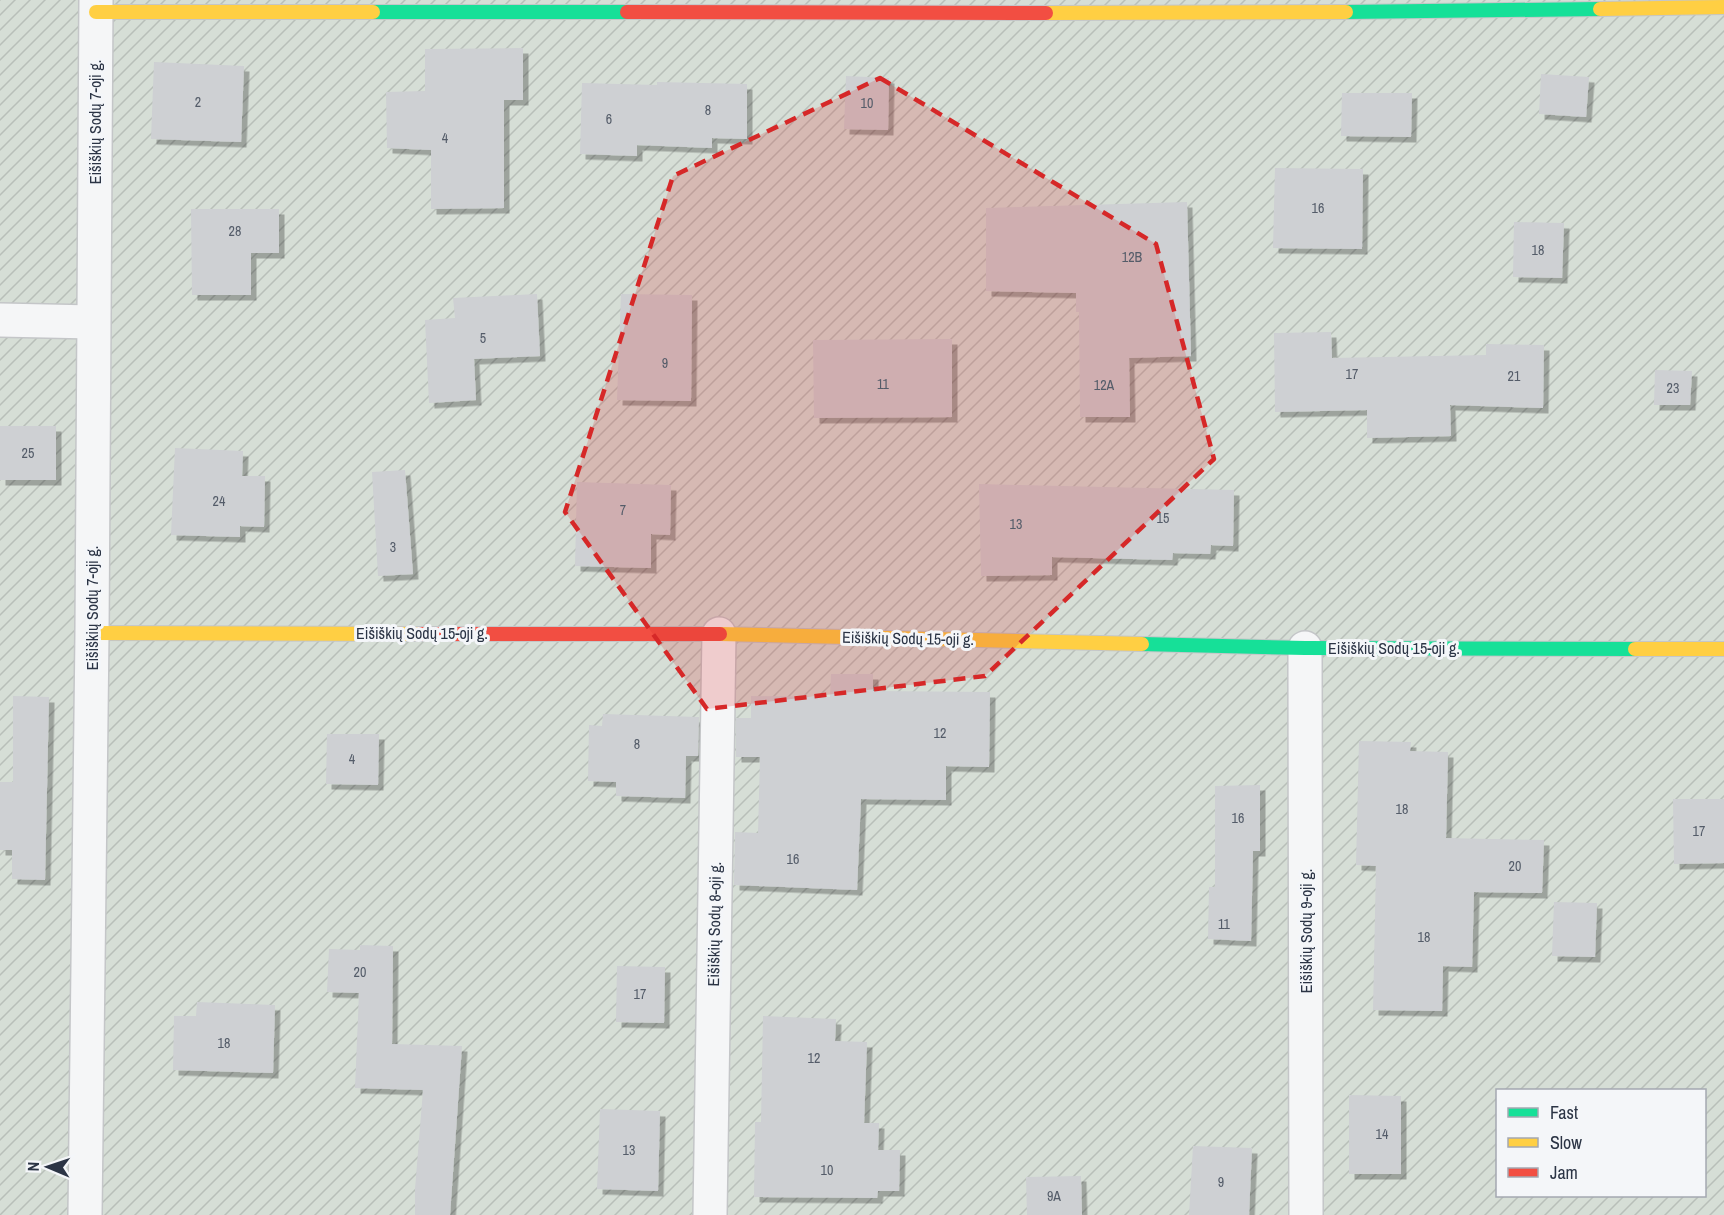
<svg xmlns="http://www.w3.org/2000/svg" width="1724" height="1215" viewBox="0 0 1724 1215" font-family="'Archivo Narrow',sans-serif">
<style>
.garden{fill:url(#garden-furrows);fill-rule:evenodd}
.building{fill:#ced0d3;filter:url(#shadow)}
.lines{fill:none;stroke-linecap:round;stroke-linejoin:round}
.street-casing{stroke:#c4c6c8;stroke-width:36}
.fast-casing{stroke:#c4c6c8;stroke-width:16}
.slow-casing{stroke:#c4c6c8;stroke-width:16}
.jam-casing{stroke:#c4c6c8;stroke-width:16}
.street{stroke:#f5f6f7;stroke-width:33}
.fast{stroke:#16e098;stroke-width:14}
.slow{stroke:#ffcf43;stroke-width:14}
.jam{stroke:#f24e42;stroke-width:14}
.marked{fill:#d62828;fill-opacity:0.2;stroke:#d62828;stroke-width:4.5;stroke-dasharray:12 8;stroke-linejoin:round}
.labels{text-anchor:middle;stroke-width:6;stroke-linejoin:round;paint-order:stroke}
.number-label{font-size:14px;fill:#545c69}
.street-label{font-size:16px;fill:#2b3445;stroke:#f4f6f9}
</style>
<defs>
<pattern id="garden-furrows" width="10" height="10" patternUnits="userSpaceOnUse" patternTransform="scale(1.5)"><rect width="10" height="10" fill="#d6ded6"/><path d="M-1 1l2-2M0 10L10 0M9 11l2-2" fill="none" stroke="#b8bfb9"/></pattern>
<filter id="shadow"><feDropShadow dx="5.5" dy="5.5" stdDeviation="0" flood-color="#0004"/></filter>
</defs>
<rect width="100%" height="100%" fill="#e6e8ea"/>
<path class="garden" d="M0 0H1724V1215H0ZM1498 1090H1704V1196H1498Z"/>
<g class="building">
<path d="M523 48V100H504V208L431 209V150L387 148 386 92 425 91V49Z"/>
<path d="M154 62 244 66 241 142 151 139Z"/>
<path d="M1541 74 1589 77 1586 117 1539 114Z"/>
<path d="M846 76 889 78 888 130 844 129Z"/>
<path d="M657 82 747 84V139L712 138V148L637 145V156L580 154 582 83 657 85Z"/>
<path d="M1342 93H1412L1411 137 1341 136Z"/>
<path d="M1275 168 1363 169 1362 249 1273 248Z"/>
<path d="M1187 202 1191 356 1129 358 1130 417H1080L1079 312H1076V293L986 291V208Z"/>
<path d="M191 209H279V253H251V295H192Z"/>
<path d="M1514 222 1564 223 1562 278 1513 277Z"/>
<path d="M537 294 540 356 474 359 476 400 429 403 425 320 455 318 453 298Z"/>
<path d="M621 294 692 295 691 401 617 400Z"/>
<path d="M1331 332 1332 358 1486 355V344L1544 345 1543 408 1450 405 1451 436 1367 438V410L1275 412 1274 333Z"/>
<path d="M952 339V417L814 418 813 340Z"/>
<path d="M1655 370 1692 371 1690 405H1654Z"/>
<rect x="0" y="426" width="56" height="54"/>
<path d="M175 448 243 451 242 476H265L264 527 240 526V537L171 535Z"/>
<path d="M405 470 413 574 378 576 372 472Z"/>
<path d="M577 482 671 485 670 535 651 534V568L575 566Z"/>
<path d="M979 484 1234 490 1233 546 1211 545 1210 554 1173 553 1172 560 1052 557V575L981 576Z"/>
<path d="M831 674H873V691L990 692 989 767 946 766V800L861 799 857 890 734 885 735 832 758 833 760 757H736V718H751V696L830 697Z"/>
<path d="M13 696 49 697 45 880 12 879V850H0V782H13Z"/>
<path d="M603 714 699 717 698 756H686L685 798 616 796V782L588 781 589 725 602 726Z"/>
<path d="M327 734H379L378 785 326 784Z"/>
<path d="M1359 741 1411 742 1410 751 1448 752 1446 838 1544 840 1542 893 1474 892 1472 967 1443 966 1442 1011 1373 1010 1376 866 1356 865Z"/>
<path d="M1260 785V851H1253L1251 941 1208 939 1209 887H1215V786Z"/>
<path d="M1673 799H1724V863L1674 864Z"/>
<path d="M1554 902 1597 903 1595 957 1552 956Z"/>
<path d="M360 945 393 946 392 1044 462 1046 450 1215H415V1189L423 1090 355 1088 359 993 327 992 329 949 360 950Z"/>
<path d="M617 966 665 967 664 1023 616 1022Z"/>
<path d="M197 1002 275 1005 273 1073 173 1070 174 1016H196Z"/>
<path d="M763 1016 836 1019 835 1041 867 1042 864 1123H879L878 1150H900L899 1191H878L877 1198 754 1197 755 1122H761Z"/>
<path d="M1349 1095 1401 1096V1174H1349Z"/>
<path d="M600 1109 660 1111 658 1191 597 1189Z"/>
<path d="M1193 1146 1252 1148 1249 1215H1189Z"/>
<path d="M1081 1176 1082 1215H1027L1026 1177Z"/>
</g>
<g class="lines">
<g class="street-casing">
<g id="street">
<path d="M0 320 93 322"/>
<path d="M1305 648 1306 1215"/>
<path d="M85 1215 92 633 96 0"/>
<path d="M710 1215 719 634"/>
</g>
</g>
<g class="fast-casing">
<g id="fast">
<path d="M373 12H627"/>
<path d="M1346 12 1600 9"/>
<path d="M1142 644 1305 648 1635 649"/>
</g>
</g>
<g class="slow-casing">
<g id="slow">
<path d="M1600 9 1724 7"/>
<path d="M96 12H373"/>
<path d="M1046 13 1346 12"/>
<path d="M92 633 420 634"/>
<path d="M720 634 1142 644"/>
<path d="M1635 649H1724"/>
</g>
</g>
<g class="jam-casing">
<g id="jam">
<path d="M627 12 1046 13"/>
<path d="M420 634H720"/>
</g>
</g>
<use href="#street" class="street"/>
<use href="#fast" class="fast"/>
<use href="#slow" class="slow"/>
<use href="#jam" class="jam"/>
</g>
<path class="marked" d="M880 78 1156 244 1214 459 985 676 707 709 565 512 673 176Z"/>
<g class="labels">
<g class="number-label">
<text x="198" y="107">2</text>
<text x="867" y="108">10</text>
<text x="708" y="115">8</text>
<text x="609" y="124">6</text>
<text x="445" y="143">4</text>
<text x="1318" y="213">16</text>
<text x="235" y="236">28</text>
<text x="1538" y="255">18</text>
<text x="1132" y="262">12B</text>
<text x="483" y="343">5</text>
<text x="665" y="368">9</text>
<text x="1352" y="379">17</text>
<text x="1514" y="381">21</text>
<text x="883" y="389">11</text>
<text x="1104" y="390">12A</text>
<text x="1673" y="393">23</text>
<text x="28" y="458">25</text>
<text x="219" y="506">24</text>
<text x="623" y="515">7</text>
<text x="1163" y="523">15</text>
<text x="1016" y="529">13</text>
<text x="393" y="552">3</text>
<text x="940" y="738">12</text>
<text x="637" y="749">8</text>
<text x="352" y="764">4</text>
<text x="1402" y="814">18</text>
<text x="1238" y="823">16</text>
<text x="1699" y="836">17</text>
<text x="793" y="864">16</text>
<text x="1515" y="871">20</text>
<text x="1224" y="929">11</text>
<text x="1424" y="942">18</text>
<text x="360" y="977">20</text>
<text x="640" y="999">17</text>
<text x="224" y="1048">18</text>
<text x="814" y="1063">12</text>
<text x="1382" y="1139">14</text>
<text x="629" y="1155">13</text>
<text x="827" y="1175">10</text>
<text x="1221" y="1187">9</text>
<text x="1054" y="1201">9A</text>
</g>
<g class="street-label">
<text transform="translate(95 122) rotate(-90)" y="6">Eišiškių Sodų 7-oji g.</text>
<text transform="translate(92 608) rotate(-90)" y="6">Eišiškių Sodų 7-oji g.</text>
<text x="422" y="639">Eišiškių Sodų 15-oji g.</text>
<text transform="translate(908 638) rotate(1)" y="6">Eišiškių Sodų 15-oji g.</text>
<text x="1394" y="654">Eišiškių Sodų 15-oji g.</text>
<text transform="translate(714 924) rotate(-89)" y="6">Eišiškių Sodų 8-oji g.</text>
<text transform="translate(1306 931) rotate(-90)" y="6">Eišiškių Sodų 9-oji g.</text>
</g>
</g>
<rect x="1496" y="1089" width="210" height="108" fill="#f4f6f9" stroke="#a4a8b1" stroke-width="1.5"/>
<rect x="1508" y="1108" width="30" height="9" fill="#16e098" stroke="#a4a8b1" stroke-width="1.5"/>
<text x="1550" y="1119" font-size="18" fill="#2b3445">Fast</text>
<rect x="1508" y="1138" width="30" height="9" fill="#ffcf43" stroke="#a4a8b1" stroke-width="1.5"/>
<text x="1550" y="1149" font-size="18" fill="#2b3445">Slow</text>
<rect x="1508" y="1168" width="30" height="9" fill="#f24e42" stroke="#a4a8b1" stroke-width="1.5"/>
<text x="1550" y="1179" font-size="18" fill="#2b3445">Jam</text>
<g transform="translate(48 1167) rotate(272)" stroke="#f4f6f9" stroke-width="4.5" paint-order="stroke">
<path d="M0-4.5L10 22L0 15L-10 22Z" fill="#2b3445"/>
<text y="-9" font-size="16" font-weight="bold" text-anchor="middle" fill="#2b3445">N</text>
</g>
</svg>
